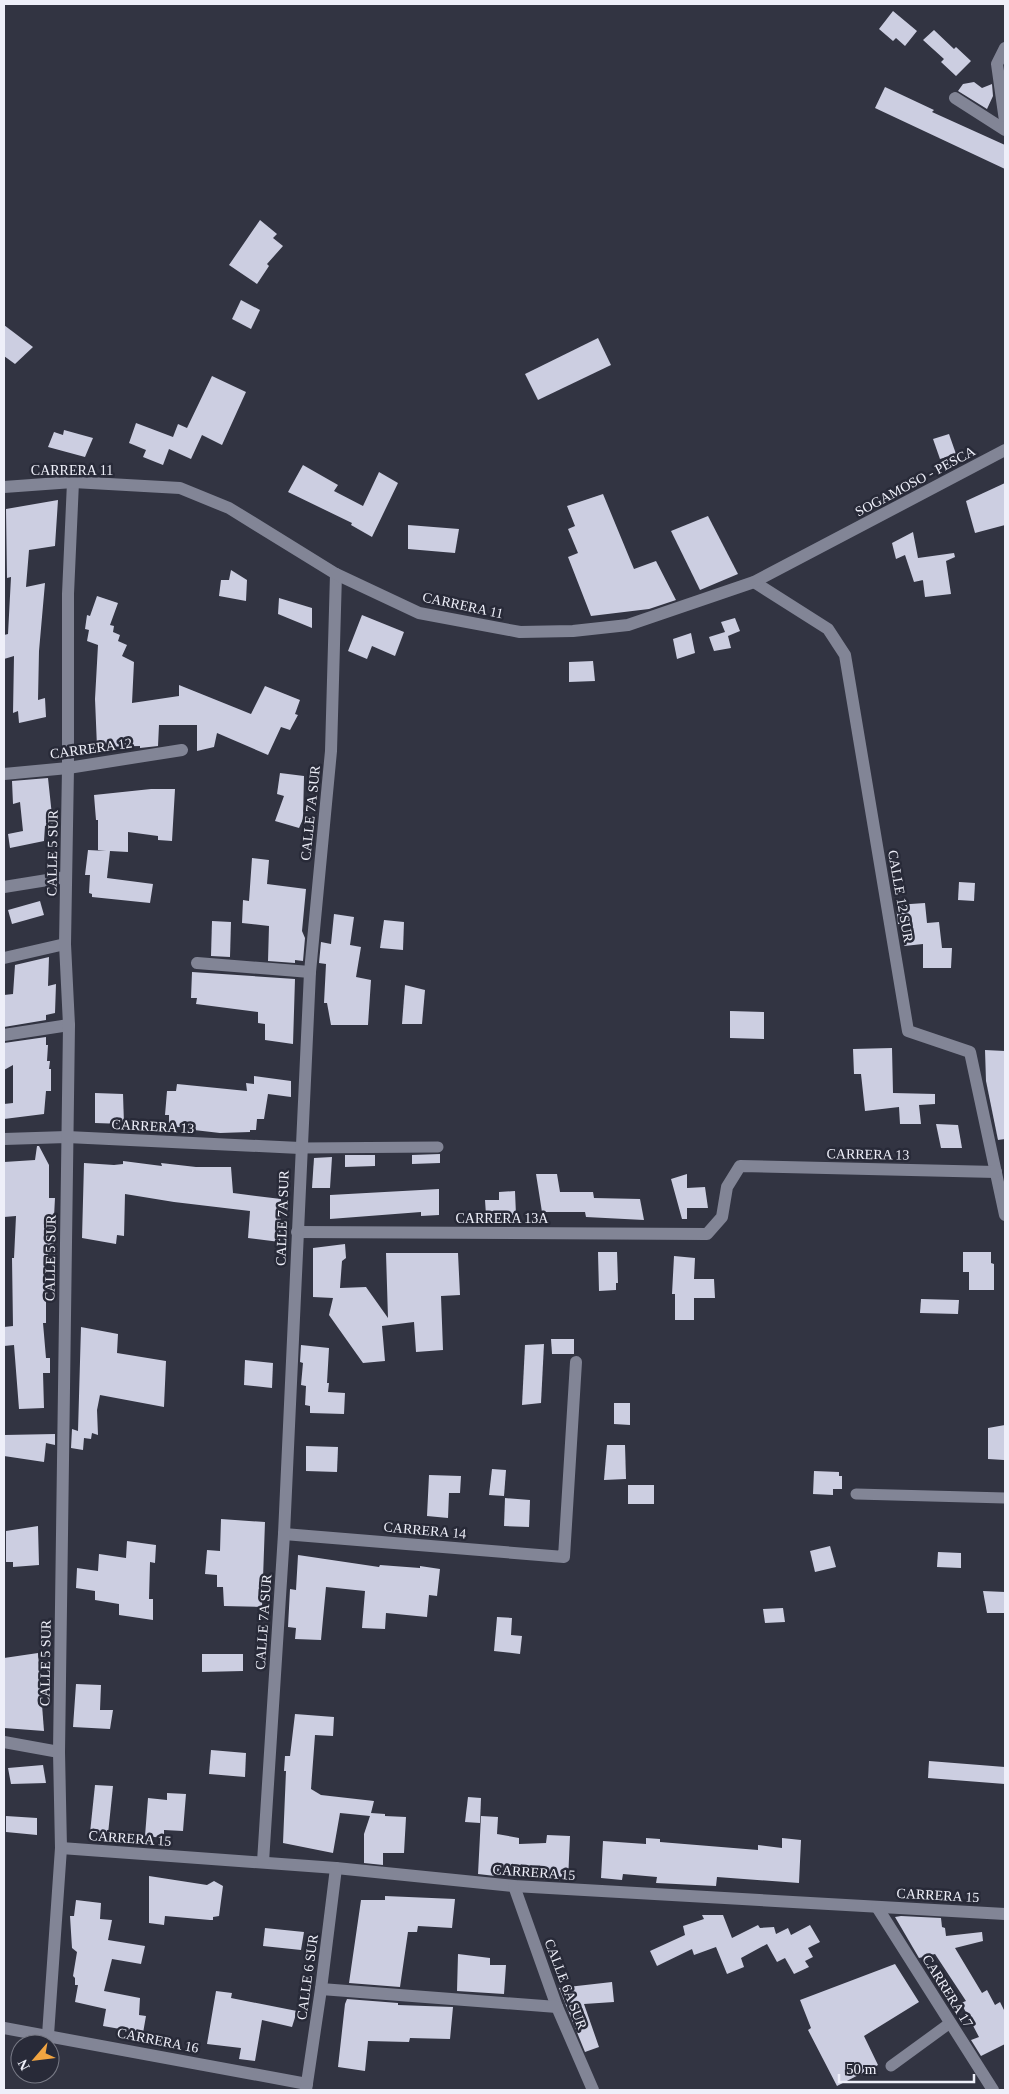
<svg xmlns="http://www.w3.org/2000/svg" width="1009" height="2094" viewBox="0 0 1009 2094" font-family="Georgia,serif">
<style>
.building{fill:#cccee1}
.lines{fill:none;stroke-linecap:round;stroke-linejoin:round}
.lane{stroke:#828596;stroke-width:11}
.street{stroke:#828596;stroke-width:12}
.secondary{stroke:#828596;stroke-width:12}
.labels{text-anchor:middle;stroke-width:5;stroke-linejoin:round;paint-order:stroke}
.street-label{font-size:14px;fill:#eeeff9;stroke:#282a38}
</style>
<rect width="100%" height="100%" fill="#323442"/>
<g class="building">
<path d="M893 11 917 31 905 46 896 38 893 41 879 29Z"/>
<path d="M934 30 954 49 956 47 971 61 956 76 941 62 944 59 923 40Z"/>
<path d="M974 82 982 88 992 84 993 96 987 109 958 91 963 84Z"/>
<path d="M885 87 934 110 932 112 1005 145V169L875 108Z"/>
<path d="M260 220 277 234 273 238 283 246 267 264 269 266 257 284 229 265Z"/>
<path d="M241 300 260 310 251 329 232 319Z"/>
<path d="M4 325 33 347 15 364 4 356Z"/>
<path d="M598 338 611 365 538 400 525 374Z"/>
<path d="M212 376 246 392 222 445 202 435 191 459 169 449 163 465 143 457 146 450 129 443 136 423 173 437 178 424 187 428Z"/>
<path d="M64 430 93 438 85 457 48 447 54 432 63 435Z"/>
<path d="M949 434 956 454 940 459 933 439Z"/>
<path d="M303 465 338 485 334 491 363 506 379 472 398 483 372 537 351 525 352 523 288 492Z"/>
<path d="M1005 483V525L975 533 966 501Z"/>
<path d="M603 494 634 569 656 561 676 600 649 609 591 616 568 557 578 553 568 529 575 526 567 506Z"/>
<path d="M58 500 55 546 29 550 26 587 45 583 39 651 38 700 45 698 46 717 19 723 18 711 13 713 14 656 4 659V635L8 634 11 577 7 578 6 509Z"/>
<path d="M708 516 738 574 700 590 671 531Z"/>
<path d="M408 525 459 529 455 553 408 549Z"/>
<path d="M913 532 918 558 954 553 955 557 946 561 951 594 925 597 922 572 923 580 914 582 905 555 896 559 892 543Z"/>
<path d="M231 570 247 580 246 601 219 596 221 580H229Z"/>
<path d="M97 596 118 603 110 625 114 626 113 632 120 635 118 641 127 645 122 656 134 662 132 703 179 696V685L251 714 265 686 300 700 295 714 298 715 290 730 281 727 268 755 217 733 214 747 197 751V725H159L158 746 140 748V746L97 747 95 699 98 645 87 641 89 630 85 629 87 615 90 616Z"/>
<path d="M279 598 312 608V628L278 614Z"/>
<path d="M362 615 404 632 395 656 372 646 367 659 348 651Z"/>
<path d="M735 618 740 631 728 636 731 648 714 651 709 637 725 632 721 622Z"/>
<path d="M691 633 695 653 677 659 673 639Z"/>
<path d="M593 661 595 681 569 682V662Z"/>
<path d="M280 773 304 776 303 819 299 828 275 821 284 796 277 794Z"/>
<path d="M48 778 53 825 45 826 44 841 10 848 8 834 23 831 20 802 13 804 12 781Z"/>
<path d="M151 789H175L172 841 158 840V836L128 832V852L110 851 107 878 153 884 150 903 92 897V894L89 893 90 875H85L88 850 106 851 98 850V820H96L94 795Z"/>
<path d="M252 858 269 860 267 884 306 889 302 931 305 938 303 961 295 960V963L268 961 269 926 242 923 243 900 249 901Z"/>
<path d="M959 882 975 883 974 901 958 900Z"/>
<path d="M40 901 44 915 12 924 8 910Z"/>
<path d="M925 903 927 923 939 922 942 948H952L951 968H923V944L904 946 902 924H898L896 905Z"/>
<path d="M334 914 354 917 350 945 361 947 356 977 371 980 368 1025H331L327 1003H324L326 964 319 963 321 942 331 944Z"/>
<path d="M384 920 404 922 403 950 380 948Z"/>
<path d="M212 921 231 922 230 957 211 956Z"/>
<path d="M49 957 48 986 56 984 55 1013 46 1015V1020L4 1027V995L13 994 15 965Z"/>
<path d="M192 972 295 979 293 1044 265 1040V1024L258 1023V1012L196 1004 197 998H191Z"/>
<path d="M405 985 425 990 422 1024H402Z"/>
<path d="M730 1011 764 1012V1039L730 1038Z"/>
<path d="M46 1037V1045H48L47 1061H50L49 1069H51V1091H46L44 1114 4 1119V1104L13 1103V1065L4 1070V1043Z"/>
<path d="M892 1048 893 1093 935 1094V1104L919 1105 921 1124H900L899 1107 865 1111 861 1074H854L853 1049Z"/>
<path d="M985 1050 1005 1051V1139L998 1140 986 1081Z"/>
<path d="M254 1076 291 1081V1097L268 1094 264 1119H257L256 1130H250V1132L220 1133 194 1130 183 1127H172V1124L169 1123V1115H165L167 1091H176L177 1084 247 1091 246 1083 254 1084Z"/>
<path d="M95 1093 123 1094 124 1124 95 1123Z"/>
<path d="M936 1124 958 1125 962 1148H941Z"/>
<path d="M37 1146H39L49 1165V1198H55L53 1236 55 1255 48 1253V1261L45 1266 46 1302V1323H43L46 1358H50V1373H43L44 1408 19 1409 14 1345 4 1346V1327L13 1326 12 1258H14L16 1216 4 1217V1162L35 1160Z"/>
<path d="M440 1154V1163L412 1164V1155Z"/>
<path d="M345 1155H375V1166L345 1167Z"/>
<path d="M332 1157 330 1188H312L314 1158Z"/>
<path d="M123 1161 162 1166 161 1163 196 1167H231L233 1193 281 1199 280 1242 248 1238 250 1211 174 1202 125 1194 124 1236 117 1235 116 1244 82 1238 84 1163 114 1165 123 1164Z"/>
<path d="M536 1174H557L560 1192H593L594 1198 640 1199 644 1220 586 1217 585 1212H542Z"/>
<path d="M687 1174V1188L705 1187 708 1208H687V1219H682L671 1179Z"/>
<path d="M439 1189V1215L421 1216V1212L330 1219V1195Z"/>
<path d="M515 1191 516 1215H486L485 1200H499V1192Z"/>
<path d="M345 1244 346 1258 342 1261 340 1288 366 1287 388 1318 386 1253H458L460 1295 441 1296 443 1350 416 1352 414 1322 382 1326 385 1361 363 1363 329 1315 333 1298 313 1297V1248Z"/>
<path d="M598 1252H617L618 1283H616V1290L599 1291Z"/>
<path d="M963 1252H991V1263L994 1264V1290H969V1272H963Z"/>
<path d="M674 1256 695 1258 694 1279H714L715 1298H694V1320H675V1294H672Z"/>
<path d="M921 1299 959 1300 958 1314 920 1313Z"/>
<path d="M81 1327 118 1334 117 1353 166 1361 164 1407 100 1395 97 1410 98 1435 92 1433 91 1439 84 1438 83 1450 71 1448 72 1429 78 1431Z"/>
<path d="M551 1339H574V1354H552Z"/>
<path d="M544 1344 541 1403 522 1405 525 1345Z"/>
<path d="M301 1345 329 1348 327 1383H329L328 1392 345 1393 344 1414 310 1413V1406L305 1405 306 1386 301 1385 303 1363 300 1362Z"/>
<path d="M245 1360 273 1363 272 1388 244 1385Z"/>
<path d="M614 1403H630V1425L614 1424Z"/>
<path d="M1005 1425 1004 1460 988 1459V1428Z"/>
<path d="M55 1434V1445L46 1443 44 1462 4 1456V1435Z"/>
<path d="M607 1445H625L626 1479 604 1480Z"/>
<path d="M306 1446 338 1447 337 1472 306 1471Z"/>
<path d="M492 1469 506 1470 504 1496 489 1495Z"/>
<path d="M814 1471 839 1472V1476H842V1489H833V1495L813 1494Z"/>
<path d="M429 1475 461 1476 460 1493H449L448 1518 427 1516Z"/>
<rect x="628" y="1485" width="26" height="19"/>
<path d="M505 1498 530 1500 529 1527 504 1526Z"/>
<path d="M221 1519 265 1522 262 1607 224 1606 223 1587H217V1575L205 1574 207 1550 220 1551Z"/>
<path d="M38 1526 39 1565 13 1567V1562H6V1531Z"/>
<path d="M127 1541 156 1545 155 1563 150 1562 149 1599H153V1620L119 1615V1604L95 1600V1591L76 1588 77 1568 98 1571 99 1554 126 1558Z"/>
<path d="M830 1546 836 1567 815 1572 810 1551Z"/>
<path d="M938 1552 961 1553V1568L937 1567Z"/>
<path d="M298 1555 379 1567 380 1565 420 1568V1566L440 1569 437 1596 429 1595 427 1617 386 1613 385 1629 362 1628 365 1591 326 1587 321 1640 295 1639 296 1628 288 1627 290 1589 296 1590Z"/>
<path d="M983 1591 1005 1592V1613H987Z"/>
<path d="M783 1608 785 1622 765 1623 763 1609Z"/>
<path d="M497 1617 512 1618 511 1635 522 1636 520 1654 494 1651Z"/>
<path d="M38 1653 44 1731 4 1728V1658Z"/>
<path d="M202 1654H243V1671L202 1672Z"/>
<path d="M76 1684 101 1685 100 1710H113L110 1729 73 1727Z"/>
<path d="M295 1714 334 1717 333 1736 315 1735 311 1789 321 1795 374 1801 371 1813 385 1814V1816L406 1817 404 1853H383V1865L364 1863V1834L370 1816 340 1813 333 1853 283 1843 286 1771H284L285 1756H290Z"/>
<path d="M211 1750 246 1753 245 1777 209 1774Z"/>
<path d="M929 1761 1005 1767V1784L928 1778Z"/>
<path d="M43 1765 46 1783 11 1784 8 1768Z"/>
<path d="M95 1785 113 1786 108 1834 90 1833Z"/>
<path d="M167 1793 186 1794 183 1831 164 1830V1838L145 1836 148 1798 167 1800Z"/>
<path d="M468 1797 481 1798 480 1823 465 1822Z"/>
<path d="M6 1816 37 1818V1835L6 1832Z"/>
<path d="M481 1816 498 1817 497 1834 519 1838V1844L546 1843 547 1835 570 1836 568 1881 536 1879V1871L504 1869V1877L478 1874Z"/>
<path d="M646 1838 660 1839V1842L758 1850V1845L782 1848V1838L801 1840 799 1883 717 1877 716 1886 656 1883 657 1877 623 1874 622 1880 601 1878 603 1841 646 1844Z"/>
<path d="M149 1876 207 1885 214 1881 223 1886 219 1916 213 1917V1920H210L165 1916 164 1925 149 1923Z"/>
<path d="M385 1896 455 1899 452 1928 418 1926 417 1932H408L400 1987 349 1983 361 1900H385Z"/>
<path d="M76 1900 101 1903 100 1919 112 1920 108 1940 145 1946 141 1964 112 1959 104 1991 140 1998 139 2015 146 2016 143 2033 103 2026 106 2009 75 2002 78 1985H75V1978L73 1976 77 1952 72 1948 70 1916H74Z"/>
<path d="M702 1915H723L732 1938 758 1925 760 1928 774 1927 776 1934 788 1928 791 1935 810 1925 820 1942 808 1948 813 1957 805 1961 809 1967 794 1974 785 1958 777 1962 767 1944 741 1958 744 1967 727 1974 716 1947 694 1955 692 1949 657 1966 650 1951 685 1935 683 1926 704 1919Z"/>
<path d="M901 1916 941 1918 942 1927 945 1928 946 1936 982 1932 983 1941 955 1948 982 1993 987 1990 995 2005 1000 2002 1005 2012V2044L981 2056 971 2040 979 2037 961 2003 966 2001 935 1954 919 1958 895 1917Z"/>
<path d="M265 1928 304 1932 301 1950 263 1946Z"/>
<path d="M458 1954 490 1958V1965H506L504 1994 457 1991Z"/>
<path d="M895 1964 919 2002 864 2036 878 2065 837 2086 808 2030 811 2028 800 2000Z"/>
<path d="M612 1982 614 2002 584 2004 599 2047 585 2052 559 1988Z"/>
<path d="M216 1991 232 1993 231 1998 297 2011 292 2027 262 2020 255 2061 239 2059 241 2048 207 2044Z"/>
<path d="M347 1999 398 2003V2005L453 2007 450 2039 410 2038 409 2042 368 2041 365 2071 338 2067 345 2004Z"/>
</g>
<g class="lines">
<g class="lane">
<path d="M300 1148 438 1147"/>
<path d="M856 1494 1005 1498"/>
<path d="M891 2066 950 2023"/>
</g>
<g class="street">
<path d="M1005 48 997 64 1005 121"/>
<path d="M955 98 1005 130"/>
<path d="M754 582 828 629 845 655 908 1031 970 1052 1005 1215"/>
<path d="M4 774 68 768 182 750"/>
<path d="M4 887 66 877"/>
<path d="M4 958 65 944"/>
<path d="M197 963 310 972"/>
<path d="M4 1035 69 1025"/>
<path d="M4 1139 67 1137 300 1148"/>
<path d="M297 1232 707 1234 722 1217 727 1187 740 1166 996 1172"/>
<path d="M284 1534 564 1557 576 1362"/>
<path d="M4 1742 59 1752"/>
<path d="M61 1848 336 1868 514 1886 1005 1914"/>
<path d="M263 1862 284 1534 310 972 331 751 336 574"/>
<path d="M514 1886 557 2007 593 2090"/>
<path d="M877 1907 993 2090"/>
<path d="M321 1989 557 2007"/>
<path d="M4 2028 307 2084"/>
<path d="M48 2035 61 1848 59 1752 69 1025 65 944 68 768V594L73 482"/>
<path d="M306 2090 321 1989 336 1868"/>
</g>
<path class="secondary" d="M4 487 73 482 180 488 229 508 336 574 419 613 520 632 573 631 628 625 754 582 1005 450"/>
</g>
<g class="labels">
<g class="street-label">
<text x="72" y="475">CARRERA 11</text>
<text transform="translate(915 481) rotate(-28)" y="5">SOGAMOSO - PESCA</text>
<text transform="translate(463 605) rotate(12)" y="5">CARRERA 11</text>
<text transform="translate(91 748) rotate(-8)" y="5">CARRERA 12</text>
<text transform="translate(310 813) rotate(-84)" y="5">CALLE 7A SUR</text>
<text transform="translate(52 853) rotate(-89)" y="5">CALLE 5 SUR</text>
<text transform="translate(901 896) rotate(80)" y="5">CALLE 12 SUR</text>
<text transform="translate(153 1126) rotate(3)" y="5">CARRERA 13</text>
<text transform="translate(868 1154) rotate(1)" y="5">CARRERA 13</text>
<text transform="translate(282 1218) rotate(-88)" y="5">CALLE 7A SUR</text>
<text x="502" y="1223">CARRERA 13A</text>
<text transform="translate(50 1258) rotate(-89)" y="5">CALLE 5 SUR</text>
<text transform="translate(425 1530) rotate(5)" y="5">CARRERA 14</text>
<text transform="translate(263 1622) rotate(-86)" y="5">CALLE 7A SUR</text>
<text transform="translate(45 1663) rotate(-89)" y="5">CALLE 5 SUR</text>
<text transform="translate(130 1838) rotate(4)" y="5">CARRERA 15</text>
<text transform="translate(534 1872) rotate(4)" y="5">CARRERA 15</text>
<text transform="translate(938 1895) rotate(3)" y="5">CARRERA 15</text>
<text transform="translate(307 1977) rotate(-82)" y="5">CALLE 6 SUR</text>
<text transform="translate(566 1984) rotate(69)" y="5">CALLE 6A SUR</text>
<text transform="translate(948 1991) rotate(58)" y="5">CARRERA 17</text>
<text transform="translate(158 2040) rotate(11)" y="5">CARRERA 16</text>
</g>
</g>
<rect width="1009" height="2094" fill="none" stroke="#eeeff9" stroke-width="10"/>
<g transform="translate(35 2059) rotate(242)"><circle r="24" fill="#282a38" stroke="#777985"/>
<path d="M0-4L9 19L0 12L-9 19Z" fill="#f2a541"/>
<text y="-8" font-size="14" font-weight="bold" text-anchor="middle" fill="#eeeff9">N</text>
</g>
<path d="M839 2074v8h135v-8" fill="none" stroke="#eeeff9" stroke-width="2.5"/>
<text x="846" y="2074" font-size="15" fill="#eeeff9" stroke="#282a38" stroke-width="4" paint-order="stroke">50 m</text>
</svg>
